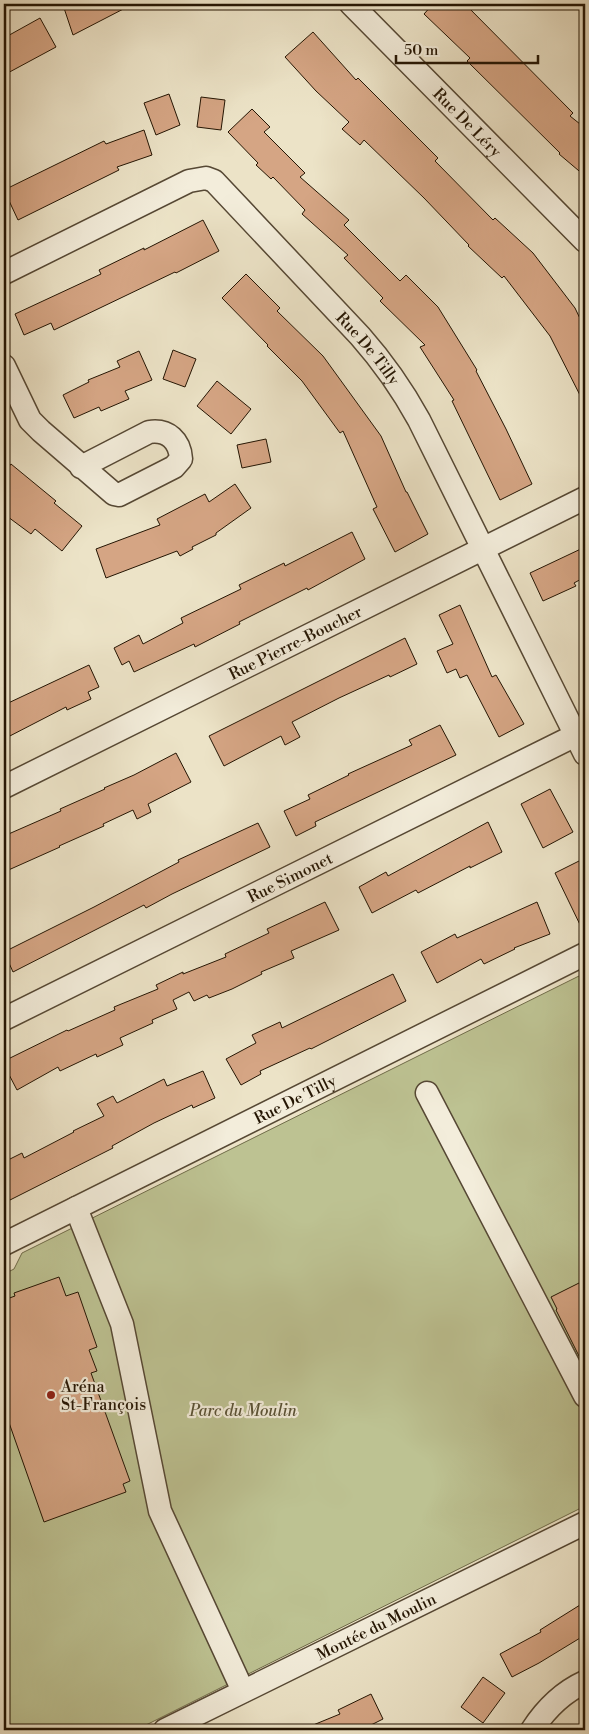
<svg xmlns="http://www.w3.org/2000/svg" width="589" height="1734" viewBox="0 0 589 1734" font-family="'Libre Bodoni',serif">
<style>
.green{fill:#bdc292;stroke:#706c4a}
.building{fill:#d5a584;stroke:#241503}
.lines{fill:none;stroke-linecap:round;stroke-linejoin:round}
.minor-casing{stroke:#564834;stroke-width:25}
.minor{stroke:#f3eddb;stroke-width:22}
.poi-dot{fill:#8f2418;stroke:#f3eddb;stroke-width:2}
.labels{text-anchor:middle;stroke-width:4.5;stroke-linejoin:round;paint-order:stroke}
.street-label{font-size:16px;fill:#241503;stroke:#f3eddb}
.poi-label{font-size:16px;fill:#241503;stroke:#f3eddb;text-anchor:start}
.park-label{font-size:16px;font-style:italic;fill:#5a5235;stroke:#f3eddb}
</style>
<rect width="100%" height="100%" fill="#ece3c7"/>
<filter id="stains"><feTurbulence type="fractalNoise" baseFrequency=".004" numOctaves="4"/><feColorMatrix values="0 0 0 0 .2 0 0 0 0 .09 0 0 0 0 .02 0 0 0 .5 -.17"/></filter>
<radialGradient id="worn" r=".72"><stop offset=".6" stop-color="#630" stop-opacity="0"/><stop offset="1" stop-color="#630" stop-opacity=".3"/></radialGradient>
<path class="green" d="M585 973V1506L136 1730H4V1274L14 1269 22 1253Z"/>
<g class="building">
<path d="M72 4H133L73 35 64 8Z"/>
<path d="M433 4H465L573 113 570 116 585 128V176L559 154 560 153 467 61 470 58 424 14Z"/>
<path d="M40 18 56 47 4 75V38Z"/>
<path d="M313 32 356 80 358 78 438 158 435 161 493 220 495 218 533 253 575 308 585 329V405L550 336 504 276 502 278 468 246 469 245 424 198 364 140 360 145 342 129 349 122 316 91 285 57Z"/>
<path d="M169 94 180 125 156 135 144 103Z"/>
<path d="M201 97 225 100 221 130 197 127Z"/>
<path d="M252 109 270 127 264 132 305 173 300 177 349 220 344 225 400 281 406 275 438 307 477 370 476 371 506 429 532 484 500 500 452 401 454 400 420 347 425 345 380 301 383 298 344 258 348 255 302 214 305 210 273 177 271 179 256 165 258 163 228 132Z"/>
<path d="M144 130 152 155 117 167 119 170 18 220 4 190 104 141 106 144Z"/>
<path d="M203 220 219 251 176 273 175 272 54 330 51 323 24 335 15 314 101 274 99 270 144 248V250Z"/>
<path d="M246 274 280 308 277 311 323 356 381 436 406 492H407L428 534 395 552 373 509 377 507 343 431 340 433 302 381 267 346 268 345 222 298Z"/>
<path d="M173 350 196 359 185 387 163 379Z"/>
<path d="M139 351 152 380 125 391 129 399 101 411 99 407 74 418 63 395 89 382 88 380 120 367 117 361Z"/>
<path d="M217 381 251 409 231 434 197 406Z"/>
<path d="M266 439 271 462 242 468 237 445Z"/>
<path d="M11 464 56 501 54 503 82 526 62 551 35 529 31 534 4 514V473Z"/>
<path d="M235 484 251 508 216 533V535L192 547 193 549 180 556 177 551 106 578 96 549 160 525 157 519 205 494 209 502Z"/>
<path d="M352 532 365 559 308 590 307 588 239 622 240 624 195 647 194 644 134 672 129 661 122 665 114 648 139 635 143 644 183 623 181 618 241 589 239 585 284 563 285 566Z"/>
<path d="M585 547V577L574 583 576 586 543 601 530 573Z"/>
<path d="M460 605 492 677 496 675 524 724 499 737 467 675 460 678 456 669 447 673 437 651 453 644 439 615Z"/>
<path d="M405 638 417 664 390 677 389 675 339 698 292 722 300 737 285 745 281 736 224 766 209 736Z"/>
<path d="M89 665 99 687 88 692 91 699 67 710 66 707 4 739V705Z"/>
<path d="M440 725 456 755 315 822 316 826 296 836 284 811 310 799 308 795 349 775 348 774 412 745 409 740Z"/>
<path d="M176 753 191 782 148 804 151 812 137 819 133 810 103 824 104 826 59 846 60 847 4 872V836L61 811 60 809 105 789 104 788 134 775Z"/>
<path d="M550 789 573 832 543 848 521 804Z"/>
<path d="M488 822 502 852 470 868V866L418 893 416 890 372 913 359 887 386 872 388 876Z"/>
<path d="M258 823 270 847 172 894 146 908 144 905 13 972 4 952 94 907 179 862 178 860Z"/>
<path d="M585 858V935L555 873Z"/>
<path d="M325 902 339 930 291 951 294 958 261 972 262 974 232 989 209 998 207 995 194 1001 189 992 173 1000 177 1009 152 1020 153 1023 120 1038 123 1045 97 1057 96 1054 60 1071 58 1067 17 1090 4 1065V1061L67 1030 68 1031 115 1010 114 1007 158 989 156 985 183 972V974L226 957 225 954 269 933 267 929Z"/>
<path d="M537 902 550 934 514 948 515 949 484 964 481 959 437 983 421 952 455 934 457 938Z"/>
<path d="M393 974 406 1001 311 1049 310 1048 260 1071 261 1074 241 1085 226 1059 256 1043 252 1035 280 1022 282 1028Z"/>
<path d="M203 1071 215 1098 193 1108 192 1105 154 1123 112 1146 113 1148 10 1200 4 1186V1162L22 1153 24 1158 74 1132 73 1131 104 1116 97 1104 113 1096 117 1103 164 1079 167 1086Z"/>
<path d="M59 1277 66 1296 78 1292 97 1347 89 1350 97 1371 91 1373 130 1481 123 1484 126 1492 44 1522 7 1417 4 1418V1300L15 1296 14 1293Z"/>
<path d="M585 1280V1368L556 1310 557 1309 551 1297Z"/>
<path d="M580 1605 585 1613V1635L539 1663 512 1677 500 1654 541 1632 540 1630Z"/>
<path d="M483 1677 505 1693 483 1723 461 1707Z"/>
<path d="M371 1694 383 1719 361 1730H301L340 1714 338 1710Z"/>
</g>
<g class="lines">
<g class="minor-casing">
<g id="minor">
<path id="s1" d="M351 4 585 241"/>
<path id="s2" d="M4 273 189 181 206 178 214 181 360 336C383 362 402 389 419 420L585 754"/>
<path d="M4 366 30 420 41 431 114 494 119 495 174 467 181 459C180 441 168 429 149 432L81 467"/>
<path id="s3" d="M4 787 585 498"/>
<path id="s4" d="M4 1019 576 735"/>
<path d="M427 1093 585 1396"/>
<path d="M76 1208 122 1324 160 1511 243 1691"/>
<path id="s5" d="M4 1244 585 954"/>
<path id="s6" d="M165 1730 585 1523"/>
<path d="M532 1730C545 1710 563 1692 585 1682"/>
</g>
</g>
<use href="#minor" class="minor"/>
</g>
<circle class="poi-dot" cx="51" cy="1395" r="5"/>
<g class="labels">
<g class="street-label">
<text dy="6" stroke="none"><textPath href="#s1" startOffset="166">Rue De Léry</textPath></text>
<text dy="6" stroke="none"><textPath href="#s2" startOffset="460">Rue De Tilly</textPath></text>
<text dy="6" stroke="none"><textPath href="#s3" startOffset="325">Rue Pierre-Boucher</textPath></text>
<text dy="6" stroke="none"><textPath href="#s4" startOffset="319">Rue Simonet</textPath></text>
<text dy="6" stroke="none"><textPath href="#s5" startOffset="325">Rue De Tilly</textPath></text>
<text dy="6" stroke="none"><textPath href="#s6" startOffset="235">Montée du Moulin</textPath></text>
</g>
<g class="poi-label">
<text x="61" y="1392">Aréna<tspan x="61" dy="18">St-François</tspan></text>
</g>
<g class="park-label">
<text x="243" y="1416">Parc du Moulin</text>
</g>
</g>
<rect width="589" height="1734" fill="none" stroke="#ece3c7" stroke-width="20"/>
<rect x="5" y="5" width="579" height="1724" fill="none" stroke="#241503" stroke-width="2.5"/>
<rect x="10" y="10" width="569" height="1714" fill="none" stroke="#241503"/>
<path d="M396 55v8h142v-8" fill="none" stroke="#241503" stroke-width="2.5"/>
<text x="404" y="55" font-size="15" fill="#241503" stroke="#f3eddb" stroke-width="4" paint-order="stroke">50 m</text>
<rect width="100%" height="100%" filter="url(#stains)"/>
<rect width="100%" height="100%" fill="url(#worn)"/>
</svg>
